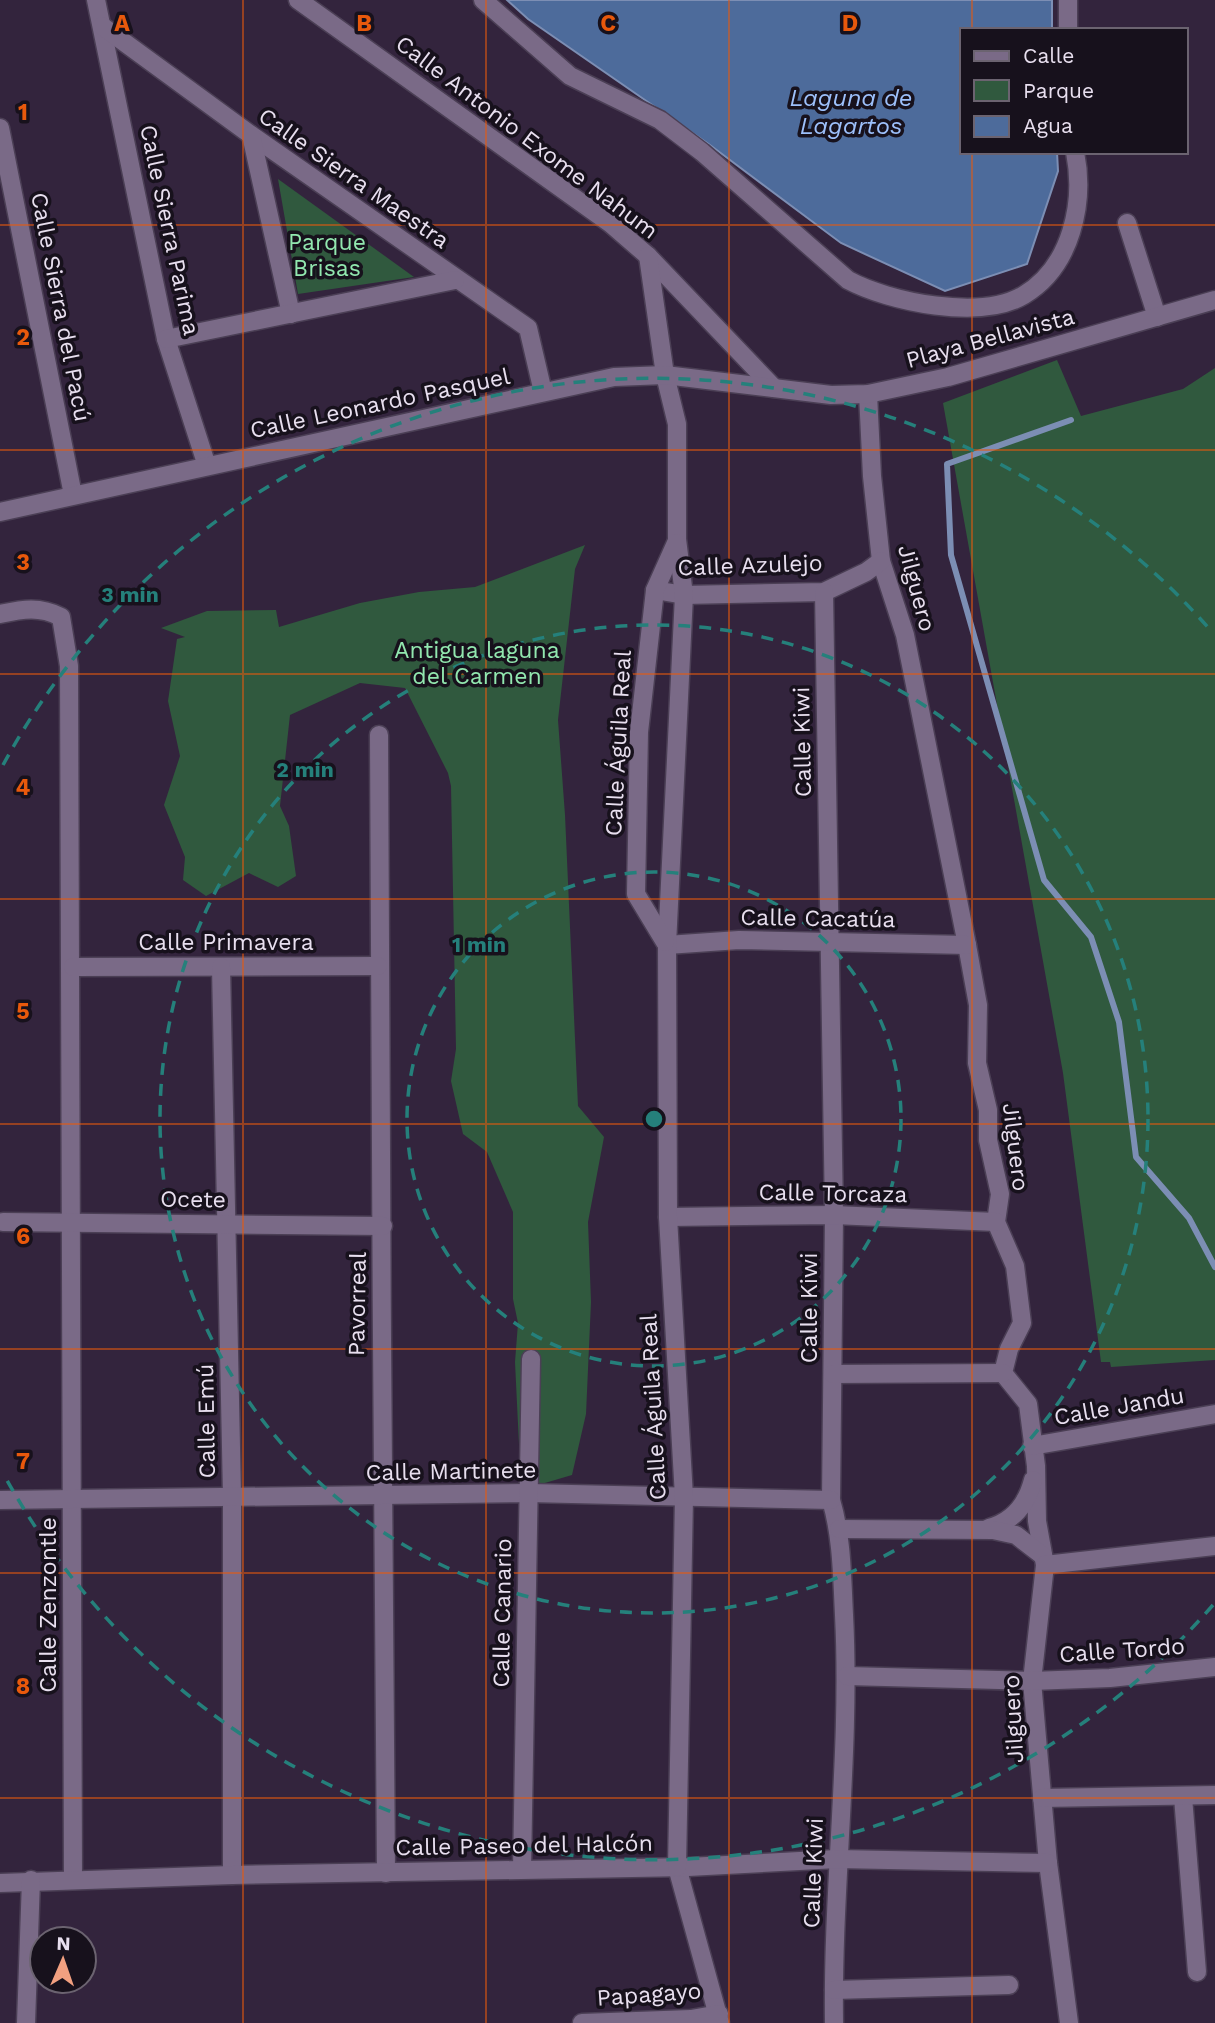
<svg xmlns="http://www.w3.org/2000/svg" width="1215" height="2023" viewBox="0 0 1215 2023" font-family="'Work Sans',sans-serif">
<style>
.green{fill:#30593e}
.water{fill:#4d6b9b;stroke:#7c8eb4;stroke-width:2}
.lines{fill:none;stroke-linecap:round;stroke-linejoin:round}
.stream{stroke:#7c8eb4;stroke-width:6}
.street-casing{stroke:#4b3f55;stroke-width:21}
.secondary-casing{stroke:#4b3f55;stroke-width:21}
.street{stroke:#7a6a87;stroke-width:18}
.secondary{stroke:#7a6a87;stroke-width:18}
.grid{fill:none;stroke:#e8590c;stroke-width:2;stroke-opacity:0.55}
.ring{fill:none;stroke:#25807b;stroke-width:3.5;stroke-dasharray:12 9}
.labels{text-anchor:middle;stroke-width:7;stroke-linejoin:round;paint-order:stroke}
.street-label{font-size:23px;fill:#e8dfef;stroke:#17111c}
.park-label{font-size:23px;fill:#92e7af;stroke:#17111c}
.water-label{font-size:24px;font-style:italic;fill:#9dc0fb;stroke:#17111c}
.grid-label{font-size:23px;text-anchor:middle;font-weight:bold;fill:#e8590c;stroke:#17111c;stroke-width:7;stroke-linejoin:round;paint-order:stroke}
.centre{fill:#25807b;stroke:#17111c;stroke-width:3.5}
.ring-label{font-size:21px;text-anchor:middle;font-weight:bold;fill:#25807b;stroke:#17111c;stroke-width:7;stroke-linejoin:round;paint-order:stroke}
</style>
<rect width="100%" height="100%" fill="#33243d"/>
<g class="green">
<path d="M278 179 414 277 298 294Z"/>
<path d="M1057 360 1081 416 1183 389 1215 368V1360L1111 1367 1110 1362H1101L1063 1073 943 403Z"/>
<path d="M585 545 575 569 558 720 565 815 578 1106 604 1137 588 1222 591 1302 586 1414 572 1475 538 1485 519 1445 515 1362 518 1323 513 1299V1212L487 1152 463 1134 451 1081 456 1049 451 786 448 773 405 688 360 683 290 715 280 806 289 826 296 876 278 887 249 873 206 896 183 880 185 857 164 805 180 756 168 701 177 639 185 637 161 628 207 611 276 610 279 627 360 603 419 592 475 587Z"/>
</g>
<path class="water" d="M507 0H1052V30H961V152H1057L1058 171 1027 264 945 291 841 243 710 145 528 19Z"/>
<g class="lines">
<path class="stream" d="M1071 420 947 464 951 555 1044 880 1091 937 1119 1022 1136 1157 1189 1218 1215 1267"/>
<g class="street-casing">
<g id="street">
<path d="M96 0 166 339 207 466"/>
<path d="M483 0 570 76 660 120 702 152 848 280C889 302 981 321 1024 295 1072 266 1085 202 1075 152"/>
<path d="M102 26 251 135 528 328 543 392"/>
<path d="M1068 30V0"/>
<path d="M0 128 73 495"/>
<path d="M251 135 291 314"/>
<path d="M1127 223 1157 317"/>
<path d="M166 339 455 280"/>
<path d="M868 394 872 476 881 561 905 635 967 945 978 1005 977 1063 988 1110V1140L1000 1194 996 1222 1015 1266 1022 1323 1009 1349 1003 1373 1028 1404 1036 1466 1037 1521 1045 1565 1032 1681 1048 1863 1069 2023"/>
<path d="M655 590 684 595 824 592 866 572 881 561"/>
<path d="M824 592 834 1215 831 1500C842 1537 842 1576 844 1615 851 1751 832 1887 834 2023"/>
<path d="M0 614C23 609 40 606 61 617L69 666C74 1070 73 1475 73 1880"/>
<path d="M379 735C378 1115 385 1493 386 1873"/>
<path d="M667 945 739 940 967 945"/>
<path d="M73 967 378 966"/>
<path d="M221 967 232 1495V1875"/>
<path d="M668 1217 834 1215 996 1222"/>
<path d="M3 1222 383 1226"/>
<path d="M833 1374 1003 1373"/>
<path d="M1032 1446 1215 1414"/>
<path d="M0 1500 529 1493 831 1500"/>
<path d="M989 1528C1014 1521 1027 1504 1033 1480"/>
<path d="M839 1529 993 1530 1016 1535 1043 1556"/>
<path d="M1045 1565 1215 1546"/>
<path d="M847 1676 1032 1681 1110 1678 1215 1667"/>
<path d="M1183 1797 1197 1972"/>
<path d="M1042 1798 1215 1795"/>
<path d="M677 1867 720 2023"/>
<path d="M522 1869 531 1359"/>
<path d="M0 1883 232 1875 688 1867 837 1859 1048 1863"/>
<path d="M834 1990 1009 1985"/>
<path d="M26 2023 31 1880"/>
<path d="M582 2023 691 2019 719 2014"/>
</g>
</g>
<g class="secondary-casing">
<g id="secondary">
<path d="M298 0 611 224 648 256 774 388"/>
<path d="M648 256 665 375 677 424V539L684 595 667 945 668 1217 684 1497 677 1867"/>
<path d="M0 512 614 377 665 375 831 395 868 394 948 377 1215 300"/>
<path d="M665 942 636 894 639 732 655 590 676 543"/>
</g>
</g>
<use href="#street" class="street"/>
<use href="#secondary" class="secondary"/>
</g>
<path class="grid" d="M243 0V2023M486 0V2023M729 0V2023M972 0V30M972 152V2023M0 225H1215M0 450H1215M0 674H1215M0 899H1215M0 1124H1215M0 1349H1215M0 1573H1215M0 1798H1215"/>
<g class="ring">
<circle cx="654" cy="1119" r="247"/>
<circle cx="654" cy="1119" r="494"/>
<path d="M1213 1605A741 741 0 0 1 3 1473M3 765A741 741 0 0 1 1213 633"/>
</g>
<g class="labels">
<g class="street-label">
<text transform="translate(527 137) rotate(37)" y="8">Calle Antonio Exome Nahum</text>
<text transform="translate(354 178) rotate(35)" y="8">Calle Sierra Maestra</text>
<text transform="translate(170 230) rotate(78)" y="8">Calle Sierra Parima</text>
<text transform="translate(61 307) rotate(79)" y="8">Calle Sierra del Pacú</text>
<text transform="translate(990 338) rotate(-15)" y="8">Playa Bellavista</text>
<text transform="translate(380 403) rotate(-12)" y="8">Calle Leonardo Pasquel</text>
<text transform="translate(750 565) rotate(-2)" y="8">Calle Azulejo</text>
<text transform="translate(917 588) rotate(75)" y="8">Jilguero</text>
<text transform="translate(802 742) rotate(-91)" y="8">Calle Kiwi</text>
<text transform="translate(618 743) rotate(-87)" y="8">Calle Águila Real</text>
<text transform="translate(818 918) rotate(1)" y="8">Calle Cacatúa</text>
<text x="226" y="950">Calle Primavera</text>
<text transform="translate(1016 1147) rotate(83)" y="8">Jilguero</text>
<text transform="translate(833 1193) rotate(1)" y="8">Calle Torcaza</text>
<text transform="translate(193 1199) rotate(1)" y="8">Ocete</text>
<text transform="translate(357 1304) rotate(-89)" y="8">Pavorreal</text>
<text transform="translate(809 1308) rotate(-90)" y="8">Calle Kiwi</text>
<text transform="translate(1119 1406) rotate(-10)" y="8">Calle Jandu</text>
<text transform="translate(653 1407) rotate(-93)" y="8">Calle Águila Real</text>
<text transform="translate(206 1421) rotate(-91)" y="8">Calle Emú</text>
<text transform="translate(451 1471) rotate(-1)" y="8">Calle Martinete</text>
<text transform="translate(48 1605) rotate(-90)" y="8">Calle Zenzontle</text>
<text transform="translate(502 1613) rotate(-89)" y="8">Calle Canario</text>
<text transform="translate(1122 1650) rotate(-4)" y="8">Calle Tordo</text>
<text transform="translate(1013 1719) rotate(-93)" y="8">Jilguero</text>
<text transform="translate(524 1845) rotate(-1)" y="8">Calle Paseo del Halcón</text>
<text transform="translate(813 1873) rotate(-88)" y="8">Calle Kiwi</text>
<text transform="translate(649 1994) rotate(-4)" y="8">Papagayo</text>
</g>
<g class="park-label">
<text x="327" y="250">Parque<tspan x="327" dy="26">Brisas</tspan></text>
<text x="477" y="658">Antigua laguna<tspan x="477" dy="26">del Carmen</tspan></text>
</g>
<g class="water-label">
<text x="851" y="106">Laguna de<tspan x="851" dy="28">Lagartos</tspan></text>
</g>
</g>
<g class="grid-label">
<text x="122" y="31">A</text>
<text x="364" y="31">B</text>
<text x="608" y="31">C</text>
<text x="850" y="31">D</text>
<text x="23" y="120">1</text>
<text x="23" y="345">2</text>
<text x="23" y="570">3</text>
<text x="23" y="795">4</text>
<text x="23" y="1019">5</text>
<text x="23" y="1244">6</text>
<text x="23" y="1469">7</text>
<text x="23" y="1694">8</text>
</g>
<circle cx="654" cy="1119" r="10" class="centre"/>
<g class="ring-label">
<text x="130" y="602">3 min</text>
<text x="305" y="777">2 min</text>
<text x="479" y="952">1 min</text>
</g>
<rect x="960" y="28" width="228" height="126" fill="#17111c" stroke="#6b6370" stroke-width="2"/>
<rect x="974" y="51" width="35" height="10" fill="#7a6a87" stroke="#6b6370" stroke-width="2"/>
<text x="1023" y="63" font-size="21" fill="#e8dfef">Calle</text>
<rect x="974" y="80" width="35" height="21" fill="#30593e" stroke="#6b6370" stroke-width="2"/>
<text x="1023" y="98" font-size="21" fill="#e8dfef">Parque</text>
<rect x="974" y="116" width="35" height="21" fill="#4d6b9b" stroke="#6b6370" stroke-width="2"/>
<text x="1023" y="133" font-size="21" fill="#e8dfef">Agua</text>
<g transform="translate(63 1960) rotate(2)"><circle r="33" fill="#17111c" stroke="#6b6370" stroke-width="2"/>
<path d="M0-5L12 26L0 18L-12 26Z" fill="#f2a080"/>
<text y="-10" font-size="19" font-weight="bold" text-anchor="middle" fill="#e8dfef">N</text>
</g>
</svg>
